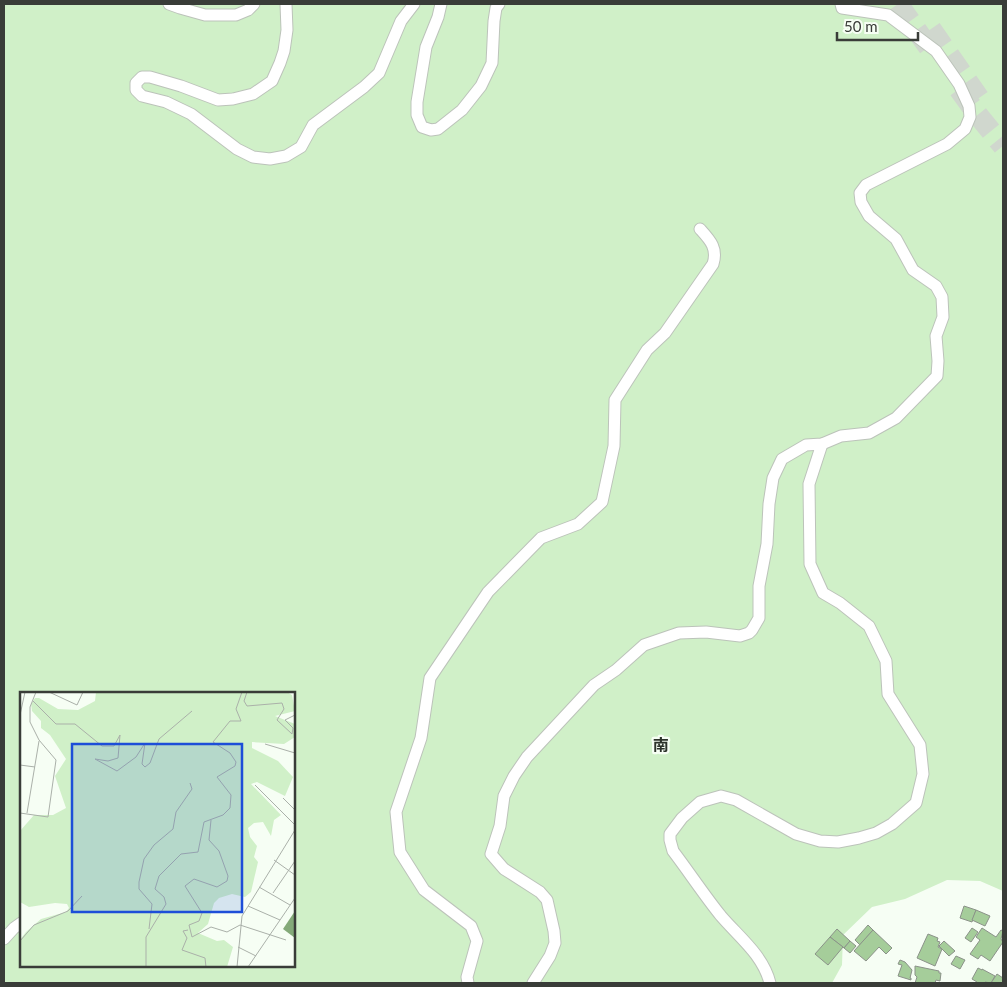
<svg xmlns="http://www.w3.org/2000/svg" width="1007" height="987" viewBox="0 0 1007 987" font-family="Lato,'Noto Sans JP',sans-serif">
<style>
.green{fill:#d0f0c8;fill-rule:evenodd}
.building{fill:#a5cd9a;stroke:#8b9289}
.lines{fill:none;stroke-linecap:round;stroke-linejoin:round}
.motorway-tunnel{stroke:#d0d7ce;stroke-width:21;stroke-dasharray:21 11;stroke-linecap:butt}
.minor-casing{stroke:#bcc3ba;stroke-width:13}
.minor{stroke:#fff;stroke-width:11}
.labels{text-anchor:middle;stroke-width:4.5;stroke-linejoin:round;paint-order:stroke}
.quarter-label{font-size:16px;font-weight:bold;fill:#2c322a;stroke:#f6fef4}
.inset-road{fill:none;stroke:#aab0a9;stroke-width:1}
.view{fill:#1d4ed8;fill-opacity:0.15;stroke:#1d4ed8;stroke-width:2.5}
.inset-edge{fill:none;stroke:#393c38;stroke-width:2.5}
</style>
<rect width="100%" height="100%" fill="#f6fef4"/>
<path class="green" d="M4 4H1003V891L980 881 947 880 905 899 872 907 843 935 842 965 832 983H4ZM21 693H294V966H21Z"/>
<g class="building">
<path d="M964 906 976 910 972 922 960 918Z"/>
<path d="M976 910 990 916 985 926 972 920Z"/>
<path d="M868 925 873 930 860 945 855 940Z"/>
<path d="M972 928 978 932 971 942 965 938Z"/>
<path d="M982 928 996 937 1001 930 1003 931 1001 939 1003 942 990 961 981 955 978 959 970 954 980 940 976 937Z"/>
<path d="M837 929 850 941 844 948 830 937Z"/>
<path d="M873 930 892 948 886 954 879 947 866 961 854 951Z"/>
<path d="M928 934 938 938 937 941 940 942 938 947 942 949 935 966 917 958Z"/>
<path d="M830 937 843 947 828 965 815 954Z"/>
<path d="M850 941 856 946 850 953 844 948Z"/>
<path d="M944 941 955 951 949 956 939 946Z"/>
<path d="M956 956 965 960 960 969 951 964Z"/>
<path d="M900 960 905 962 912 970 910 978H911V980L898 976 902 965 898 964Z"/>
<path d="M915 966 939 971V973H941L940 981 936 980 935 983H915L917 977 915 975Z"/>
<path d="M978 968 982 970V969L995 976 991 983 985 982V983H976L977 982 972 979Z"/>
<path d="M997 974 1003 978V983H991Z"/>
</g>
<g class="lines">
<g class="motorway-tunnel">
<path d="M898 4 932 52"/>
<path d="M931 29 979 98"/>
<path d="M959 89 977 114 1003 146"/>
</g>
<g class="minor-casing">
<g id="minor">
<path d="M169 4 180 8 205 15H236L248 10 254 4"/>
<path d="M286 4 287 30 284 51 280 63 272 81 253 94 233 99 218 100 181 86 150 77H142L136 83V90L142 96 166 102 191 114 237 149 253 157 270 159 286 156 301 147 313 125 364 87 379 73 401 21 414 4"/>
<path d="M441 4 438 17 426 47 417 102V115L422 127 431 130 438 129 462 110 481 86 492 63 494 21 496 8 499 4"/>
<path d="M4 939 14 928 21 923"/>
<path d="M468 983 467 977 477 941 471 926 424 890 400 852 396 812 421 738 430 678 488 592 541 538 578 524 602 502 614 446 615 400 647 350 665 333 713 264C718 248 710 240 700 229"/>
<path d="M533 983 550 956 555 943 554 931 547 900 540 892 504 869 491 854 500 826 504 796 514 776 527 757 594 685 616 670 644 645 679 633 706 632 740 636 749 633 752 630 759 618V586L767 544 769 504 773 478 782 459 806 445 822 444 841 436 869 433 896 418 937 376 938 361 936 336 943 317 942 297 936 286 913 270 896 239 869 216 861 202 860 193 866 185 947 144 965 129 970 117 969 106 959 84 936 51 888 15 842 8 841 4"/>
<path d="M770 983C763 955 739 937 721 916 704 895 689 872 673 851L670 840V834L682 818 700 802 721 796 736 800 796 834 820 841 838 842 859 838 876 833 892 824 916 803 923 774 920 745 888 694 886 661 869 626 840 603 823 593 810 564 809 484 822 444"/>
</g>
</g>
<use href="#minor" class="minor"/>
</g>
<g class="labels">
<g class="quarter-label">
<text x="661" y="751">南</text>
</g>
</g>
<g transform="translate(20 692)">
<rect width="275" height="275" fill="#f6fef4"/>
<path d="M76 0H267L272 3 275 19 255 24 275 32V45L264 52 232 50V56L258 69 273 85 265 104 237 90 231 92 261 123 254 128 251 144 243 130 234 131 228 136 230 145 237 154 234 165 238 170 231 200 225 205 212 202 199 206 194 211 188 232 178 241 197 249 204 248 213 255 207 275H0V248L6 240 21 227 46 220 49 216 47 212 35 211 9 215 0 210V139L14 123H33L46 116 35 84 46 67 30 43 21 36V29L12 19 11 12 15 6H19L38 17 58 18 75 9Z" fill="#d0f0c8"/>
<path d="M275 219V246L263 237Z" fill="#84aa79"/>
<path class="inset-road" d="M29 0 57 13 63 0M227 0 224 9 227 14 262 11 264 17 257 28 272 42 273 36 265 28 275 23M13 9 36 32H55L82 54H94L100 43 98 66 88 69 75 67 97 79 116 65 125 51 122 72 125 75 130 71 139 47 172 19M0 23 5 0M245 52 275 61M0 73 15 75M235 93 275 133M263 106 275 118M0 121 28 125 36 68 19 48 10 30V15L16 0M7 121 19 49M191 128 189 148 199 159 208 184 207 189 197 195 174 187 165 194 182 221 179 229 169 233 172 245 191 235 207 240 220 233 266 248M254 168 275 183M239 195 270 213M253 201 275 169M228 214 260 228M129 237 132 212 119 197V190L124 167 134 153 153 137 156 120 172 97 170 91M168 238 163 239 167 246 162 258 185 266 186 275M0 249 14 233 48 219 62 204M218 255 236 264M126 275V245L146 212 144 205 135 197 139 184 161 162 178 160 184 130 203 123 210 116 211 103 197 85 215 74 216 70 210 61 193 50 210 29H221L216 17 222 0M217 275 222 224 275 138M228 275 275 206"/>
<path class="view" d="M52 52H222V220H52Z"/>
<rect width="275" height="275" class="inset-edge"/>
</g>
<rect width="1007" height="987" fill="none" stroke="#393c38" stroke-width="10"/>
<path d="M837 32v8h81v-8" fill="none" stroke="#393c38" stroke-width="2.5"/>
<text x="844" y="32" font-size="15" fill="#393c38" stroke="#f6fef4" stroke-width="4" paint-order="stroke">50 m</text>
</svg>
